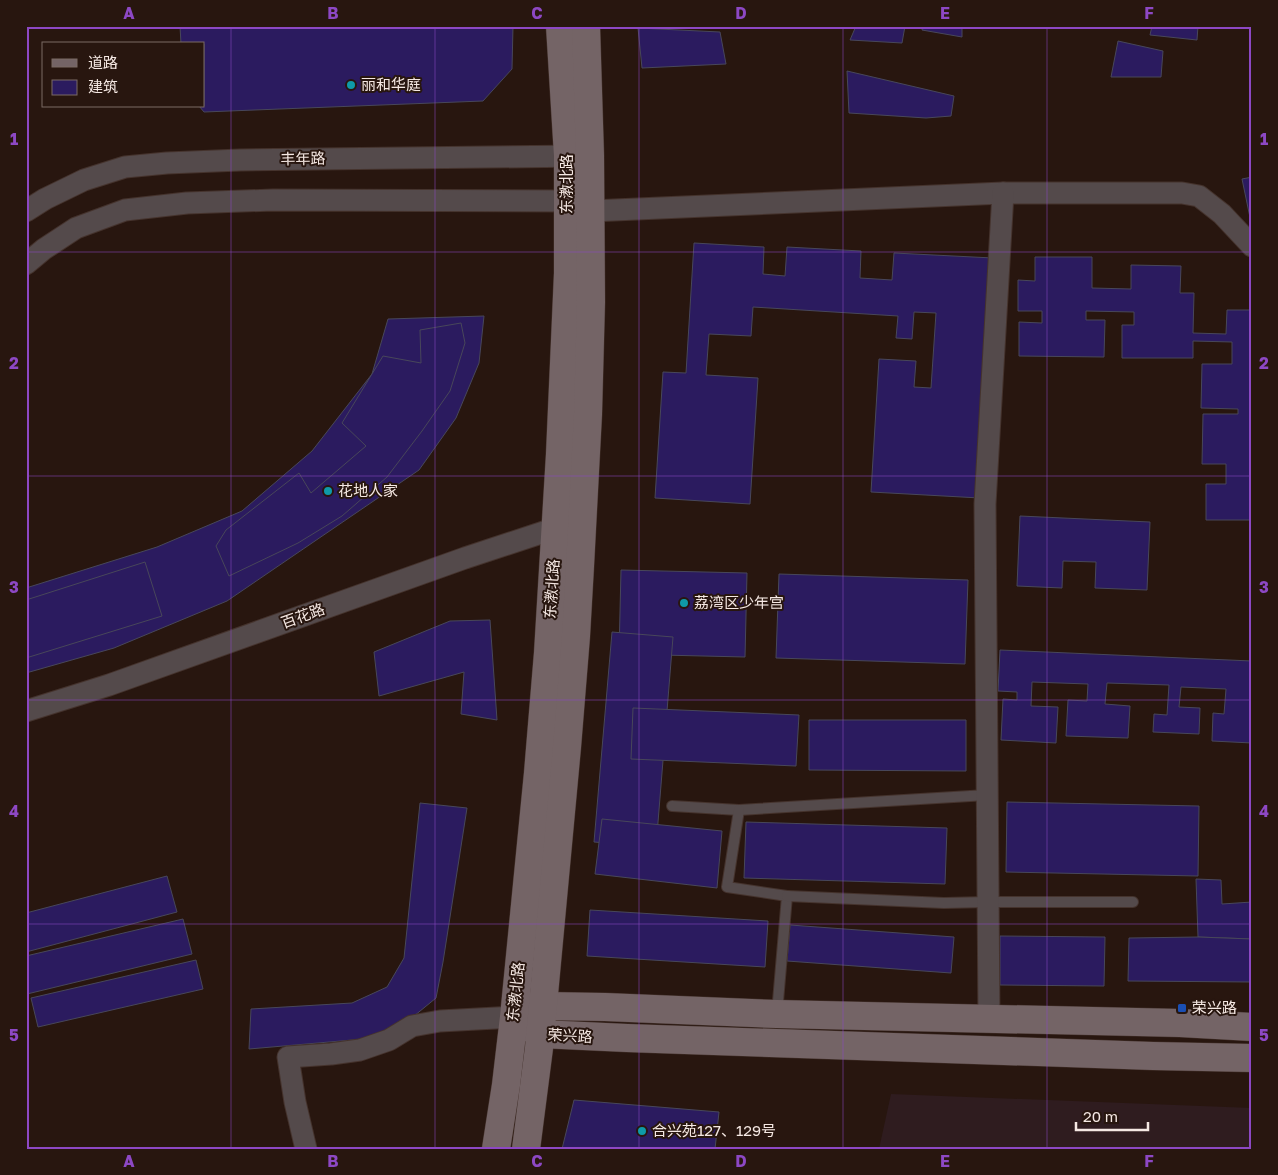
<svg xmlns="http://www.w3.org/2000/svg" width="1278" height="1175" viewBox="0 0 1278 1175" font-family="'Golos Text','Noto Sans SC',sans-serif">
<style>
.education{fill:#2f1c1f}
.building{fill:#2b1b5f;stroke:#48475a}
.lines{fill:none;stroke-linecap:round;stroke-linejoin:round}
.lane-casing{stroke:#45332d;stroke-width:12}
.street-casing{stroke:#45332d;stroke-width:23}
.secondary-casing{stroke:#45332d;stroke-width:29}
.lane{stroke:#544a4b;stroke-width:10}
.street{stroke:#544a4b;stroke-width:21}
.secondary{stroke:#746466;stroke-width:28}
.grid{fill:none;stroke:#8d48c4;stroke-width:1;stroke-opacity:0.55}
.culture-dot{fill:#0f9aa8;stroke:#28160f;stroke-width:2}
.transit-dot{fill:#1a4fb4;stroke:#28160f;stroke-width:2}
.labels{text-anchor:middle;stroke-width:4;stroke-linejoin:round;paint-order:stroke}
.poi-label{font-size:15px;fill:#f5e8e3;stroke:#28160f;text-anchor:start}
.street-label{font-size:15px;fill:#f5e8e3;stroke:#28160f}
.neatline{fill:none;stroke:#8d48c4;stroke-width:2}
.grid-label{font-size:16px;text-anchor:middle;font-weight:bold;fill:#8d48c4}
</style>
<rect width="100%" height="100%" fill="#28160f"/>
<path class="education" d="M891 1094 1252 1108V1149H879Z"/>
<g class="building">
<path d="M180 26H513L512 69 483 101 204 112 199 106H204V44H181Z"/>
<path d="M856 26H905L902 43 850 40Z"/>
<path d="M923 26H962V37L922 30Z"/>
<path d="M1152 26H1198L1197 40 1150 35Z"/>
<path d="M638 28 720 32 726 64 642 68Z"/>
<path d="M1118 41 1163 51 1161 77H1111Z"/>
<path d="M847 71 954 96 951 116 926 118 849 113Z"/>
<path d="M1252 177V227L1242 179Z"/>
<path d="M694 243 764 247 763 274 785 276 787 247 861 251 860 278 892 280 894 253 993 258 980 498 871 492 879 359 916 361 914 387 931 388 936 313 914 312 912 339 896 338 898 316 753 307 751 336 709 334 706 375 758 378 750 504 655 498 663 372 686 373Z"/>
<path d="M1035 257H1092V288L1131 289V265L1181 266 1180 293H1194L1193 333 1226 334 1227 310H1252V520H1206V484H1226V464H1202L1203 414H1238V409L1201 408 1202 364H1232V342L1193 341V358H1122V325H1134V312L1086 311V320H1105L1104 357 1019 356V322L1042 323V311H1018V280L1035 281Z"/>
<path d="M484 316 479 363 456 418 419 470 227 601 114 648 26 673V588L157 547 242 511 312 451 372 374 388 319Z"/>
<path d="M461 323 465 343 450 391 422 431 387 477 342 516 298 543 229 576 216 546 226 530 299 473 311 493 366 446 342 423 383 356 421 363 420 330Z"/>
<path d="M1020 516 1150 522 1147 590 1095 588 1096 562 1063 561 1062 588 1017 586Z"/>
<path d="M145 562 162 616 26 658V600Z"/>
<path d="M621 570 747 573 745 657 619 654Z"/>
<path d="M779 574 968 580 965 664 776 658Z"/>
<path d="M490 620 497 720 461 714 464 672 379 696 374 652 450 621Z"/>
<path d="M612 632 673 637 656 847 594 842Z"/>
<path d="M1000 650 1252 661 1251 711H1252V743L1212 741 1213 713 1224 714 1226 689 1181 687 1179 707 1200 708 1199 734 1153 732 1154 714 1167 715 1169 685 1107 683 1105 704 1130 706 1128 738 1066 736 1068 700 1087 701 1088 684 1032 682 1031 706 1058 707 1056 743 1001 740 1003 699 1017 700V692L998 691Z"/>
<path d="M633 708 799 715 796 766 631 759Z"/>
<path d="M809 720H966V771L809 770Z"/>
<path d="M1007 802 1199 806 1198 876 1006 872Z"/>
<path d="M420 803 467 808 443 962 436 998 414 1016 375 1038 249 1049 251 1009 352 1003 387 987 404 958Z"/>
<path d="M602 819 722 831 717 888 595 874Z"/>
<path d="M746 822 947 828 945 884 744 878Z"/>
<path d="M167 876 177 912 26 952V913Z"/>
<path d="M1196 879 1221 880 1222 904 1252 902V939L1198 937Z"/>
<path d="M590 910 768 921 765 967 587 956Z"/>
<path d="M183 919 192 954 27 994 26 956Z"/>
<path d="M790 925 954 937 951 973 787 961Z"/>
<path d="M1000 936 1105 937 1104 986 1000 985Z"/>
<path d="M1198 937 1252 939V982L1128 981 1129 938Z"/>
<path d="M196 960 203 989 38 1027 31 998Z"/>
<path d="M574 1100 719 1112 715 1149H562Z"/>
</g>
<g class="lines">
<g class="lane-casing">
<g id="lane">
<path d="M672 806 739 810 987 795"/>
<path d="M739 810 727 887 787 896 777 1013"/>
<path d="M787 896 944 903 988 902H1133"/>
</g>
</g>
<g class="street-casing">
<g id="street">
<path d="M26 211 45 199 84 180 125 167 167 163 240 160 583 156"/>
<path d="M26 264 44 249 76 228 125 210 187 203 273 200 567 201 591 211 1003 193H1182L1199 196 1222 214 1252 246"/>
<path d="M26 711 109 685 465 558 556 528H569"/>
<path d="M989 1018 985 504 1003 193"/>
<path d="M306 1149 295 1102 288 1057 331 1054 360 1050 389 1040 412 1026 440 1021 514 1017"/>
</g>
</g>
<g class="secondary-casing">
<g id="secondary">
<path d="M527 1012 543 1006 605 1007 777 1014 1180 1023 1252 1027"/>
<path d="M526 1025 540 1034 627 1038 1153 1056 1252 1058"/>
<path d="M496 1149 506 1085 514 1017 538 773 548 653 560 454 568 273V156L560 26"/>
<path d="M526 1149 539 1048 567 747 576 636 580 566 588 414 591 302 590 156 586 26"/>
</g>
</g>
<use href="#lane" class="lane"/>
<use href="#street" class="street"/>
<use href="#secondary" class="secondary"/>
</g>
<path class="grid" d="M231 26V1149M435 26V1149M639 26V1149M843 26V1149M1047 26V1149M26 252H1252M26 476H1252M26 700H1252M26 924H1252"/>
<g class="culture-dot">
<circle cx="351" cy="85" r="5"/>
<circle cx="328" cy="491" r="5"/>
<circle cx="684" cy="603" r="5"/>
<circle cx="642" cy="1131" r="5"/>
</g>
<rect class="transit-dot" x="1177" y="1003" width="10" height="10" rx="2.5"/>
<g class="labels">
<g class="poi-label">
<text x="361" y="90">丽和华庭</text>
<text x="338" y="496">花地人家</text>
<text x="694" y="608">荔湾区少年宫</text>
<text x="1192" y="1013">荣兴路</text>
<text x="652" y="1136">合兴苑127、129号</text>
</g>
<g class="street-label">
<text transform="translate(303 159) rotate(-1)" y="5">丰年路</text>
<text transform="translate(567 184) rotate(-90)" y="5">东漖北路</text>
<text transform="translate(552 589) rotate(-86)" y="5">东漖北路</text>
<text transform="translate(303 616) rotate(-20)" y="5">百花路</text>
<text transform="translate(516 992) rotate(-84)" y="5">东漖北路</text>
<text transform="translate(570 1036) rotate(3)" y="5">荣兴路</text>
</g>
</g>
<rect width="1278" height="1175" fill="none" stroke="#28160f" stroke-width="55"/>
<rect x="42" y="42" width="162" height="65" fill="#28160f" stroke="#7a6a64"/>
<rect x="52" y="59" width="25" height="8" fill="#746466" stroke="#7a6a64"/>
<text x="88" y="68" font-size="15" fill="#f5e8e3">道路</text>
<rect x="52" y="80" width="25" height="15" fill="#2b1b5f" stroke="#7a6a64"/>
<text x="88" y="92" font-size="15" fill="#f5e8e3">建筑</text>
<path d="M1076 1122v8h72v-8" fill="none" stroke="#f5e8e3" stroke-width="2.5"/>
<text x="1083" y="1122" font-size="15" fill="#f5e8e3" stroke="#28160f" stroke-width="4" paint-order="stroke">20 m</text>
<rect x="28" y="28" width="1222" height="1120" class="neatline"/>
<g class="grid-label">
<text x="129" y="19">A</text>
<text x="333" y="19">B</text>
<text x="537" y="19">C</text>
<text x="741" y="19">D</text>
<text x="945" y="19">E</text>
<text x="1149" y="19">F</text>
<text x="14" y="145">1</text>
<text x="1264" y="145">1</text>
<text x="14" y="369">2</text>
<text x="1264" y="369">2</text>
<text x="14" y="593">3</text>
<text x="1264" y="593">3</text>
<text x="14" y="817">4</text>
<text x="1264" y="817">4</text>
<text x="14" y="1041">5</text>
<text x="1264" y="1041">5</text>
<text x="129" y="1167">A</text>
<text x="333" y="1167">B</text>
<text x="537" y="1167">C</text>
<text x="741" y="1167">D</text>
<text x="945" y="1167">E</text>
<text x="1149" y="1167">F</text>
</g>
</svg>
